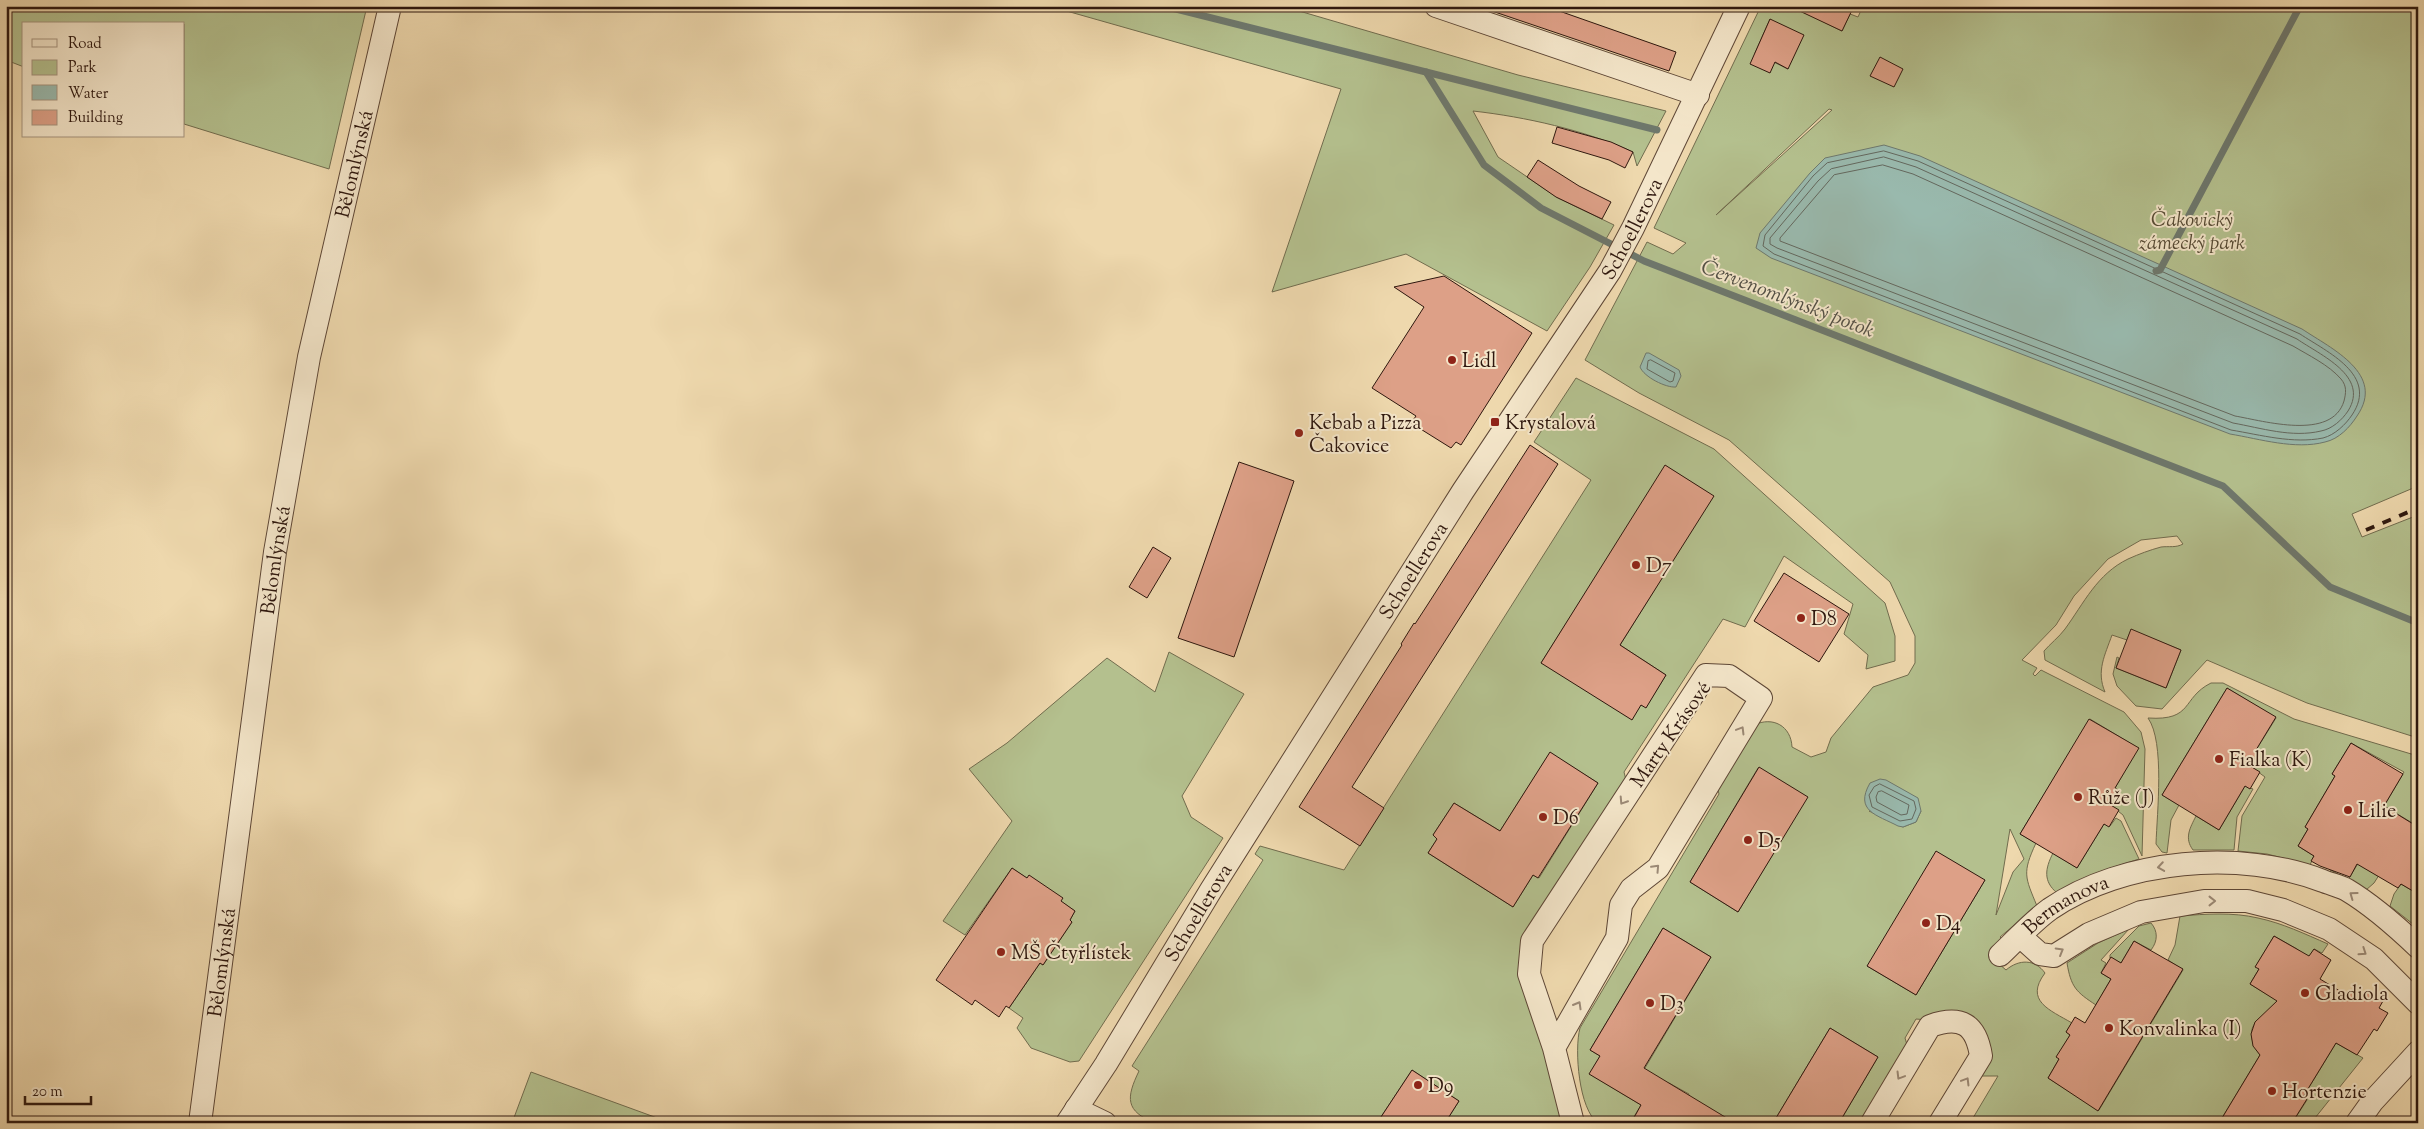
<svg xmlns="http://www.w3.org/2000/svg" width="2424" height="1129" viewBox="0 0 2424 1129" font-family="'Sorts Mill Goudy',serif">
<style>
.green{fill:#b4c08e;stroke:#716c4e;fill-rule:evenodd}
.water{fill:#99b9ad;stroke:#6e786d}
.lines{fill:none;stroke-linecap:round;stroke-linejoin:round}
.shore{stroke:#64685e;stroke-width:1}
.stream{stroke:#6e786d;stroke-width:7}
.building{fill:#dda087;stroke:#2e170e}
.minor-casing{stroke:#5e4736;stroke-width:24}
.minor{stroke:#f4e6ca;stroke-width:22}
.rail{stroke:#2e170e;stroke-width:4;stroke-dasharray:9 9;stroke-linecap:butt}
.oneway{stroke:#9b8975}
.poi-dot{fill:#8f2418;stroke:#f4e6ca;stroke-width:2}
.labels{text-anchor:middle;stroke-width:4;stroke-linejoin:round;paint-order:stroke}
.street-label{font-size:20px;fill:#2e170e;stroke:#f4e6ca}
.park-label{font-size:20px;font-style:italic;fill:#564a34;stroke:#f4e6ca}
.poi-label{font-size:20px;fill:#2e170e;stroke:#f4e6ca;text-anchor:start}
.water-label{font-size:21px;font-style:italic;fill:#535046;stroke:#f4e6ca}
</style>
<rect width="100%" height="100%" fill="#eed8ad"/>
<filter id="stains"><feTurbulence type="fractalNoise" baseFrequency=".004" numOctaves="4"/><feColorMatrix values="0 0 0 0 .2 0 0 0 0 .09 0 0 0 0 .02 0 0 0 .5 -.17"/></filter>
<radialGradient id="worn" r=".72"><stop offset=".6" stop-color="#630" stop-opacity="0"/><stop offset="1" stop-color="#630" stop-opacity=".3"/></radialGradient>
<g class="green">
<path d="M6 6H367L329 169 184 124V24H24V67L6 60Z"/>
<path d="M1049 6H1282L1518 75 1666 111 1637 166 1633 152C1584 130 1526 117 1473 111L1498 157 1558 198 1614 225 1590 267 1547 331 1406 254 1272 292 1341 89Z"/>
<path d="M1761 6H1791L1842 31 1850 14 1858 17 1863 6H2418V486L2352 514 2362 537 2418 515V738L2307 703 2207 660 2162 709 2136 706 2117 686 2113 674 2117 657 2119 658 2116 668 2166 688 2181 650 2131 630 2127 640 2112 635C2105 655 2096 671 2105 692L2045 660 2044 651C2050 644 2059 637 2065 629 2084 603 2097 574 2128 559 2139 554 2150 550 2161 547 2169 546 2176 548 2183 544L2177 536 2141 540 2108 559 2074 596 2056 625 2022 660 2037 668 2033 674 2035 676 2041 670 2124 712 2141 732 2145 749 2142 856 2123 815 2109 804 2117 790 2115 788 2138 748 2090 719 2020 834 2036 843C2022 873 2025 877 2037 906L2000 937 2005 942 1991 957 2006 970C2019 959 2035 959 2045 973 2024 1001 2050 1010 2072 1023L2066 1032 2070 1035 2057 1057 2059 1059 2048 1078 2099 1110 2183 970 2168 960 2175 945 2180 916C2205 914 2233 912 2258 918 2282 923 2305 934 2328 944L2322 953 2314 949 2308 959 2297 949 2274 936 2256 966 2259 969 2250 984 2283 1004 2280 1009C2254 1016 2242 1031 2260 1055L2219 1123H1970L1998 1076H1977L1986 1041 1928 1020 1916 1019 1905 1038 1908 1048 1867 1123H1839L1878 1057 1830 1028 1773 1123H1735L1688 1097 1689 1094 1669 1083 1639 1078 1711 957 1663 928 1590 1050 1600 1056 1590 1074 1641 1105 1632 1120 1637 1123H1598C1579 1110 1574 1050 1580 1028L1719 794 1718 790 1754 725C1773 716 1791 726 1792 747L1811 757 1826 752 1831 738 1873 687 1908 675 1915 663V636L1890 582 1729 440 1639 393 1585 360 1647 242 1673 254 1686 243 1654 228ZM1770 19 1788 69 1755 53ZM1829 109 1832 110 1716 215ZM1758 768 1807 797 1738 912 1690 882ZM1869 811H1921L1916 822 1903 827ZM2010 829 2024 859 2013 872 1996 915ZM1985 880 1916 995 1867 966Z"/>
<path d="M1576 378 1714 449 1885 603 1895 636V661L1866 669 1868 655 1844 634 1853 604 1784 556 1745 627 1723 619 1624 772 1627 784 1529 943 1564 1123H1445L1459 1101 1412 1070 1377 1123H1155C1125 1111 1126 1098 1139 1071L1132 1066 1263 860 1255 854 1260 846 1344 870 1591 480 1534 442ZM1666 466 1713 496 1620 645 1666 675 1646 707 1541 663ZM1550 753 1598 783 1539 878 1533 875 1513 907 1428 853 1437 839 1433 835 1454 803 1500 831Z"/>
<path d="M1169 652 1244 694 1182 796 1191 817 1223 838 1079 1061 1070 1062 1031 1048 1017 1028 1023 1018 1009 1008 1040 963 1043 965 1072 922 1070 920 1075 911 1012 868 965 935 943 921 1012 821 969 769 1007 743 1107 658 1155 692Z"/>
<path d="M2211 683H2223L2294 719 2418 756V822L2414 824 2384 806 2404 772 2351 743 2332 774 2335 776 2305 827 2308 829 2298 846 2314 856 2310 865 2267 854 2238 851 2242 816 2265 777 2250 766 2259 752 2256 750 2276 718 2227 688 2162 795 2179 805 2171 820 2167 853 2162 852 2156 844C2157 813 2165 742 2148 718 2194 721 2181 698 2211 683Z"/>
<path d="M2245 786 2253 789 2237 817 2234 850H2193C2184 838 2190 828 2196 816L2219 830Z"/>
<path d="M2116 818 2121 821 2139 859 2105 870 2057 893C2043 881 2045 869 2053 853L2077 868 2104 824 2110 826Z"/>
<path d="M2360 860 2381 872 2374 883 2366 890 2330 872 2331 870 2348 880Z"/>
<path d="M2401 884 2418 894V928L2390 906 2394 894Z"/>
<path d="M2151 923C2158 931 2158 941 2151 950L2134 941 2121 963 2110 958V955L2139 926Z"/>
<path d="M2129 929 2101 960 2106 963 2101 973 2111 979 2096 1005C2076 992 2071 987 2067 963L2098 943Z"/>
<path d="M2336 1043 2363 1058 2311 1123H2299L2294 1120 2307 1100 2303 1097Z"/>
<path d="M531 1072 671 1123H512Z"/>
</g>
<g class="water">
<path d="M1884 145 1920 156 2302 329C2332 349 2386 374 2357 416 2350 427 2339 439 2325 442 2295 450 2260 439 2230 434L1771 258 1756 248 1760 233 1810 173 1825 158Z"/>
<path d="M1646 353H1649L1679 370 1681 376 1676 387C1666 388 1644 377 1640 367Z"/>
<path d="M1880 779 1886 780 1918 798 1921 811 1916 822 1903 827 1898 826C1877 815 1854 811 1870 783Z"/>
</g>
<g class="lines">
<g class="shore">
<path d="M1884 151 1918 161 2300 334C2327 352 2379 375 2352 415 2346 424 2335 435 2323 438 2293 444 2261 435 2231 430L1774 254 1763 246 1765 235 1813 176 1827 163Z"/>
<path d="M1884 157 1916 167 2297 339C2320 355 2370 376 2348 411 2342 420 2332 429 2321 431 2292 438 2261 428 2233 423L1777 248 1770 244V238L1818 181 1831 169Z"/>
<path d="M1883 165 1913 174 2293 346C2308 355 2329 365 2341 379 2347 386 2346 393 2344 401 2332 441 2264 421 2235 416L1780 241V238L1834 175Z"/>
<path d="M1651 360 1675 373 1673 381 1670 382 1647 369 1648 361Z"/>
<path d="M1880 784 1914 801 1916 809 1912 819 1900 821 1872 807 1869 795 1874 787Z"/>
<path d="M1882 791 1909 805 1907 814 1901 815 1877 802 1876 797 1878 792Z"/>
</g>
<g class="stream">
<path d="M1164 6 1426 72 1484 165 1541 208 1644 261 2223 486 2330 587 2418 623"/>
<path d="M1426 72 1657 130"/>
<path d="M2156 271 2160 270 2300 6"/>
</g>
</g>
<g class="building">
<path d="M1486 6H1545L1676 52 1669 71 1486 9Z"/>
<path d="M1789 6H1854L1842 31Z"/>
<path d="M1770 19 1804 35 1788 69 1775 62 1770 73 1750 64Z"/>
<path d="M1880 57 1903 69 1894 87 1870 76Z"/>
<path d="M1557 127 1611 142 1633 152 1625 168 1609 160 1552 143Z"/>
<path d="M1538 160 1579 186 1611 202 1602 219 1556 197 1527 177Z"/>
<path d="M1444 276 1532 333 1461 445 1456 442 1451 448 1411 423 1416 416 1372 388 1424 307 1394 287Z"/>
<path d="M1530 445 1558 464 1352 787 1384 808 1360 846 1299 807 1402 645 1401 644 1414 623 1415 624 1428 604Z"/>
<path d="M1239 462 1294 481 1234 657 1178 638Z"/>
<path d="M1665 465 1714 496 1620 645 1666 675 1646 708 1641 705 1632 720 1541 663Z"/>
<path d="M1153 547 1171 558 1147 598 1129 587Z"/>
<path d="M1784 573 1849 614 1819 662 1754 621Z"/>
<path d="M2131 629 2181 650 2166 688 2116 668Z"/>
<path d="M2227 688 2276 717 2256 750 2259 752 2250 766 2260 772 2250 789 2245 786 2219 830 2162 795Z"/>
<path d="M2089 719 2139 748 2115 788 2118 790 2109 804 2119 810 2109 827 2104 824 2077 868 2020 834Z"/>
<path d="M2351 743 2403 774 2384 806 2418 827V894L2401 884 2398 888 2357 864 2350 877 2320 866 2311 861 2314 856 2298 846 2308 829 2305 827 2335 776 2332 774Z"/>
<path d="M1550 752 1598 783 1538 878 1533 875 1513 907 1428 853 1437 839 1433 835 1454 803 1500 831Z"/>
<path d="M1759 767 1808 797 1738 912 1690 882Z"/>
<path d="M1936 851 1985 880 1916 995 1867 966Z"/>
<path d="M1012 868 1027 878 1029 875 1063 898 1061 901 1075 911 1070 920 1072 922 1043 965 1040 963 1009 1008 1006 1006 999 1017 975 1000 972 1005 936 980Z"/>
<path d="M1663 928 1711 957 1644 1068 1735 1123H1631L1641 1105 1589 1074 1600 1056 1590 1050Z"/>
<path d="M2274 936 2309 956 2314 949 2331 960 2320 979 2348 996 2352 989 2363 996 2366 991 2383 1001 2379 1008 2388 1013 2377 1031 2374 1029 2357 1055 2336 1043 2303 1097 2307 1099 2292 1123H2219L2260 1055 2253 1046 2251 1034 2255 1022 2277 1001 2250 984 2259 969 2255 967Z"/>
<path d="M2134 941 2183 969 2098 1111 2048 1078 2059 1059 2056 1057 2070 1035 2066 1032 2075 1017 2085 1023 2111 979 2101 973 2111 957 2121 963Z"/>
<path d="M1830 1028 1878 1057 1839 1123H1773Z"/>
<path d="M1412 1070 1459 1101 1445 1123H1377Z"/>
</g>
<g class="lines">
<g class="minor-casing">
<g id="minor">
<path d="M1436 6 1698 95"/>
<path d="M2020 936 2040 954 2054 956 2089 934 2141 912 2204 901H2247L2283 910 2329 929 2374 959 2418 1003"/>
<path id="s1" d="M2000 955C2016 940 2032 922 2050 909 2123 859 2241 849 2323 881 2330 884 2340 886 2347 890 2372 905 2397 927 2418 947"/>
<path d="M1554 1048 1617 938 1621 905 1631 889 1658 868 1761 698 1729 676 1706 675 1532 941 1529 974 1554 1048 1573 1123"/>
<path d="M1076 1109 1105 1123"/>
<path id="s2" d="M200 1123 275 552 309 357 390 6"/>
<path id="s3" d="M1067 1123 1106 1064 1211 890 1463 491 1610 271 1633 228 1739 6"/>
<path d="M1872 1123 1930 1026C1961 1015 1976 1024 1981 1056L1940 1123"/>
<path d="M2357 1123 2372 1102 2418 1052"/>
</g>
</g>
<use href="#minor" class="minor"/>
<path class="rail" d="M2366 530 2418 508"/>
</g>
<defs><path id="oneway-chevron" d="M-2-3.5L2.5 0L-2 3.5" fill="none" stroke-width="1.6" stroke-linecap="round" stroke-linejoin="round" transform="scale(1.25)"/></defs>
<g class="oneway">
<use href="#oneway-chevron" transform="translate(1741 730) rotate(-59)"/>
<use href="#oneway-chevron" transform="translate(1623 801) rotate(123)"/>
<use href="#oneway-chevron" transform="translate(2161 867) rotate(171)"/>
<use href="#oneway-chevron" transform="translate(1656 868) rotate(-47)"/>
<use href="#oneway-chevron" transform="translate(2353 895) rotate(-144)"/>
<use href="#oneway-chevron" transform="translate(2212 901)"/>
<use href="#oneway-chevron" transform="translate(2060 951) rotate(-30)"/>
<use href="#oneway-chevron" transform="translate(2363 952) rotate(34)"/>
<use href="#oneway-chevron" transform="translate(1578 1005) rotate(-60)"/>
<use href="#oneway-chevron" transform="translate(1900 1076) rotate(121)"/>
<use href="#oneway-chevron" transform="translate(1966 1081) rotate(-59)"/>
</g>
<g class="poi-dot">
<circle cx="1452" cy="360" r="5"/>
<rect x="1490" y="417" width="10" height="10" rx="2.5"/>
<circle cx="1299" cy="433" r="5"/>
<circle cx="1636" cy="565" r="5"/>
<circle cx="1801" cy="618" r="5"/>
<circle cx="2219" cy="759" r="5"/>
<circle cx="2078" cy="797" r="5"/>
<circle cx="2348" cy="810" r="5"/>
<circle cx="1543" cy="817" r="5"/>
<circle cx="1748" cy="840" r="5"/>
<circle cx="1926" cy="923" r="5"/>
<circle cx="1001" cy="952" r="5"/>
<circle cx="2305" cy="993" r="5"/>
<circle cx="1650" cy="1003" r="5"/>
<circle cx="2109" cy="1028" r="5"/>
<circle cx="1418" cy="1085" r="5"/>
<circle cx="2272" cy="1091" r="5"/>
</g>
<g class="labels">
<g class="street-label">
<text dy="7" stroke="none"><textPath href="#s2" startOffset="972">Bělomlýnská</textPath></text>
<text dy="7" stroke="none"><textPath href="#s3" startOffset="1058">Schoellerova</textPath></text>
<text dy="7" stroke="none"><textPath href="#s2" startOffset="568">Bělomlýnská</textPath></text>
<text dy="7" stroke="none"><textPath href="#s3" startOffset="652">Schoellerova</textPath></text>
<text transform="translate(1670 734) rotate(-55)" y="7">Marty Krásové</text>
<text dy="7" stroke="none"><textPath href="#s1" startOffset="84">Bermanova</textPath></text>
<text dy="7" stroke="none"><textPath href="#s3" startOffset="248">Schoellerova</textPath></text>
<text dy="7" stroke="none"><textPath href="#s2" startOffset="162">Bělomlýnská</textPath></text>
</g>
<g class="park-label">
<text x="2192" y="226">Čakovický<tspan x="2192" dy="23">zámecký park</tspan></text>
</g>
<g class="poi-label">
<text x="1462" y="367">Lidl</text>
<text x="1309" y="429">Kebab a Pizza<tspan x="1309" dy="23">Čakovice</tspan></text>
<text x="1505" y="429">Krystalová</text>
<text x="1646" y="572">D7</text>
<text x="1811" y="625">D8</text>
<text x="2229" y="766">Fialka (K)</text>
<text x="2088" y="804">Růže (J)</text>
<text x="2358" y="817">Lilie</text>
<text x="1553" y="824">D6</text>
<text x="1758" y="847">D5</text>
<text x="1936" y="930">D4</text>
<text x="1011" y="959">MŠ Čtyřlístek</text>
<text x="2315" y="1000">Gladiola</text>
<text x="1660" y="1010">D3</text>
<text x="2119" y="1035">Konvalinka (I)</text>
<text x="1428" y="1092">D9</text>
<text x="2282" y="1098">Hortenzie</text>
</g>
<g class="water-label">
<text transform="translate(1788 298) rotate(21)" y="7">Červenomlýnský potok</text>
</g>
</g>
<rect width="2424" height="1129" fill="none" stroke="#eed8ad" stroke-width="25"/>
<rect x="8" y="8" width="2409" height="1114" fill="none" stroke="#2e170e" stroke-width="2.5"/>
<rect x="12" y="12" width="2399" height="1104" fill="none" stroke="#2e170e"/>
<rect x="22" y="22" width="162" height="115" fill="#f4e6ca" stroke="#a5937f"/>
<rect x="32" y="39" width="25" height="8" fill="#f4e6ca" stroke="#a5937f"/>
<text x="68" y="48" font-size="15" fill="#2e170e">Road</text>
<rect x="32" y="60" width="25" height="15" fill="#b4c08e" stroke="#a5937f"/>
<text x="68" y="72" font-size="15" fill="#2e170e">Park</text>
<rect x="32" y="85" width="25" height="15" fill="#99b9ad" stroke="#a5937f"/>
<text x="68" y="98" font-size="15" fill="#2e170e">Water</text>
<rect x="32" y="110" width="25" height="15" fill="#dda087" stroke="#a5937f"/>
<text x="68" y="122" font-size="15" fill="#2e170e">Building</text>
<path d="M25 1096v8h66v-8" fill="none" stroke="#2e170e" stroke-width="2.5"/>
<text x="32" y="1096" font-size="15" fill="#2e170e" stroke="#f4e6ca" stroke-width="4" paint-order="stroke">20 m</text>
<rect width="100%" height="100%" filter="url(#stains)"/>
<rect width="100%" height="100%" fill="url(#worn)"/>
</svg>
